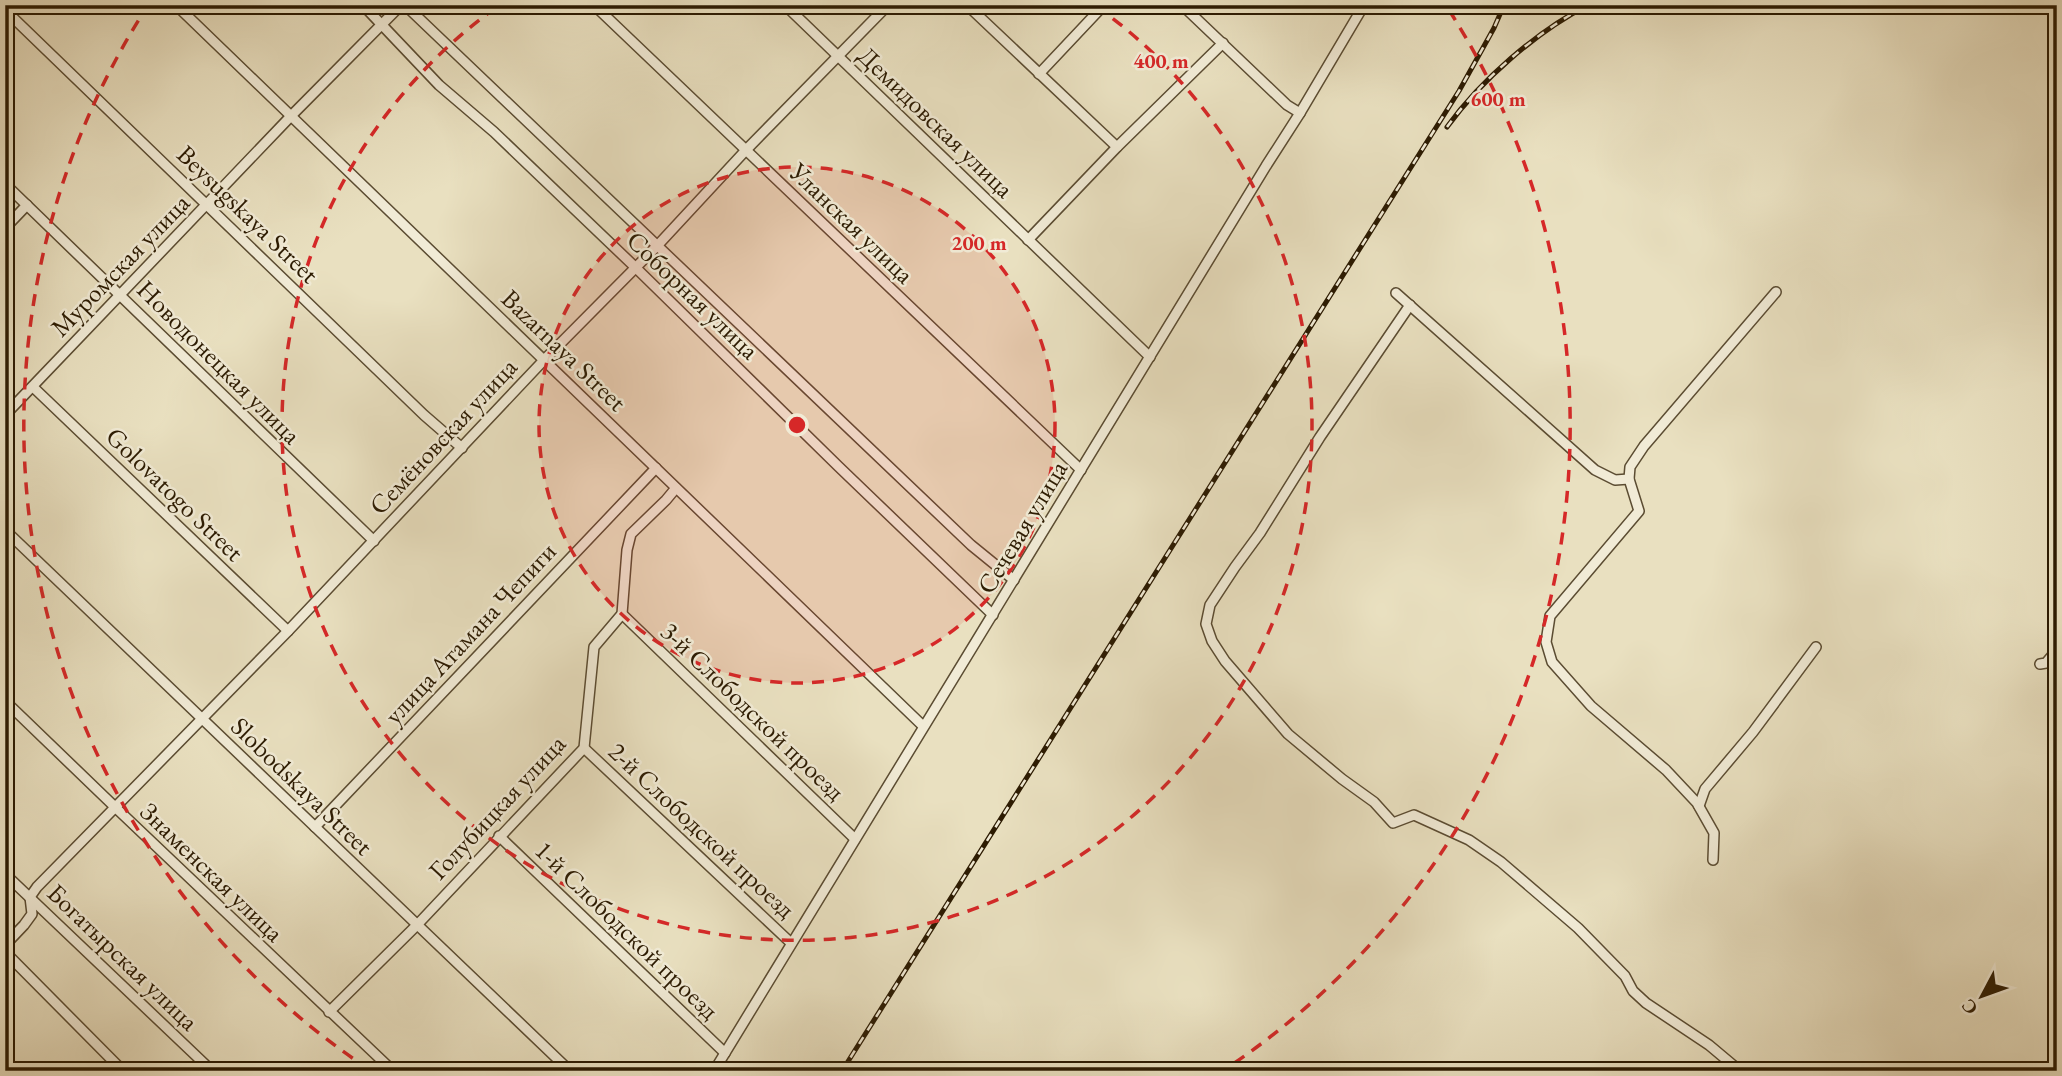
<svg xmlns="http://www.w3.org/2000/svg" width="2062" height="1076" viewBox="0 0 2062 1076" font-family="'EB Garamond',serif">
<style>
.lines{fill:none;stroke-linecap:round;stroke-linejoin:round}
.minor-casing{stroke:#5b4c32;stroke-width:12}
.minor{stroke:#f1ebd6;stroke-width:9}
.rail-casing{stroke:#2c1b02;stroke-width:5}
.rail{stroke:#f1ebd6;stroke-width:2.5;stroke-dasharray:8;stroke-linecap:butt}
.ring{fill:none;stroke:#d62828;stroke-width:3.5;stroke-dasharray:12 9}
.labels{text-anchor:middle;stroke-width:5;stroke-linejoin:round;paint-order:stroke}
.street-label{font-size:26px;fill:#2c1b02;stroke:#f1ebd6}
.centre{fill:#d62828;stroke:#f1ebd6;stroke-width:3.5}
.ring-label{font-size:21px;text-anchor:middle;font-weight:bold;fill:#d62828;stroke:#f1ebd6;stroke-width:5;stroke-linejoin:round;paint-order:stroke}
</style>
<rect width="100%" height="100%" fill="#e9e0c0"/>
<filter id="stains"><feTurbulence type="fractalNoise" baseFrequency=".00286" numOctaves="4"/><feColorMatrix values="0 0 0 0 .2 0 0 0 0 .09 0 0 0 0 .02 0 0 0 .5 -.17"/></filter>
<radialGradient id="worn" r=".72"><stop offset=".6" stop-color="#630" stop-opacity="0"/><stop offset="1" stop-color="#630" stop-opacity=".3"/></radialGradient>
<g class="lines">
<g class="minor-casing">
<g id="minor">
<path d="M176 5 923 726"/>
<path d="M363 5 439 85 494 132 635 267 839 467 993 615"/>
<path d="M405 5 971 545 1014 580"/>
<path d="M594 5 1081 470"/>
<path d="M785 5 1150 357"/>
<path d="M967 5 1117 147"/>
<path d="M1182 5 1287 105 1300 113"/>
<path d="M5 10 424 415 462 448"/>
<path d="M1039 74 1104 5"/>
<path d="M5 184 374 541"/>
<path d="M5 228 27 205"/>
<path d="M1028 240 1117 147 1223 43"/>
<path d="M1396 293 1595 470 1615 480 1629 479"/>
<path d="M1410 305 1320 437 1260 533 1235 567 1210 605 1206 624 1212 641 1225 661 1288 734 1342 779 1374 802 1393 823 1414 815 1469 840 1501 862 1578 928 1625 976 1633 991 1646 1003 1709 1045 1740 1071"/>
<path d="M33 387 288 631"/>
<path d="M5 415 291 116 401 5"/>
<path d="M5 530 570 1071"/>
<path d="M622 614 855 839"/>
<path d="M2040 664 2046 663 2057 650"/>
<path d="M5 701 116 808 393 1071"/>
<path d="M584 748 791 943"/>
<path d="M1699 806 1705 789 1753 732 1816 647"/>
<path d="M315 827 656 468"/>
<path d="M499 836 725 1053"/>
<path d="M1713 860 1714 833 1697 803 1666 770 1591 706 1552 662 1546 642 1550 616 1639 511 1629 479 1630 467 1644 446 1776 292"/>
<path d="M5 874 212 1071"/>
<path d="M30 897 37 887 288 631 544 360 657 246 746 150 888 5"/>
<path d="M5 945 24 925 32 914 30 897"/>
<path d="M5 952 123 1071"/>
<path d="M329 1012 417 925 584 748 594 647 622 614 627 550 631 534 666 500 676 488"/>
<path d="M714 1071 1266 166 1300 113 1364 5"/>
</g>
</g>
<use href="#minor" class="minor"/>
<g class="rail-casing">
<g id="rail">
<path d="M2040 5 2057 16"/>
<path d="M1447 127C1481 80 1536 32 1588 5"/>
<path d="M842 1071 1459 91 1494 28 1504 5"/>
</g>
</g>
<use href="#rail" class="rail"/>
</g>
<circle cx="797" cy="425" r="258" fill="#d62828" fill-opacity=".12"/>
<g class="ring">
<circle cx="797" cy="425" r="258"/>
<path d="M1096 6A515 515 0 1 1 498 6"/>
<path d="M370 1070A773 773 0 0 1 145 10M1449 10A773 773 0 0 1 1224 1070"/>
</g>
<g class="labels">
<g class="street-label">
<text transform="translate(936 122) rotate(44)" y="9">Демидовская улица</text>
<text transform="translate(248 214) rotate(44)" y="9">Beysugskaya Street</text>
<text transform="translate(852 223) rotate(44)" y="9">Уланская улица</text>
<text transform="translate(120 265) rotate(-46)" y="9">Муромская улица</text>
<text transform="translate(693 295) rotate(44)" y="9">Соборная улица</text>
<text transform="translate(564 350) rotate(44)" y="9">Bazarnaya Street</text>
<text transform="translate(219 362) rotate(45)" y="9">Новодонецкая улица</text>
<text transform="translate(443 436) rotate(-47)" y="9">Семёновская улица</text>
<text transform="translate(175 494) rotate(44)" y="9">Golovatogo Street</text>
<text transform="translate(1022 527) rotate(-59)" y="9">Сечевая улица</text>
<text transform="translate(470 633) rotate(-47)" y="9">улица Атамана Чепиги</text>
<text transform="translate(753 711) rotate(44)" y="9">3-й Слободской проезд</text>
<text transform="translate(302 786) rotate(44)" y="9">Slobodskaya Street</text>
<text transform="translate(497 807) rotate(-47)" y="9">Голубицкая улица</text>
<text transform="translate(702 830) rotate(43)" y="9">2-й Слободской проезд</text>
<text transform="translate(212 872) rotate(44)" y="9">Знаменская улица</text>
<text transform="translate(627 930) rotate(44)" y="9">1-й Слободской проезд</text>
<text transform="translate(123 957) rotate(44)" y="9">Богатырская улица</text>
</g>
</g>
<circle cx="797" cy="425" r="10" class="centre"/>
<g class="ring-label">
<text x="1161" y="68">400 m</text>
<text x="1498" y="106">600 m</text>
<text x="979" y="250">200 m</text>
</g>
<rect width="2062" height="1076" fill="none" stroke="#e9e0c0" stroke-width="28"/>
<rect x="7" y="7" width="2048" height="1062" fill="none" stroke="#2c1b02" stroke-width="3.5"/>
<rect x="14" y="14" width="2034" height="1048" fill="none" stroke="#2c1b02" stroke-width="2"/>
<g transform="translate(1982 996) rotate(229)" stroke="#f1ebd6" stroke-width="5" paint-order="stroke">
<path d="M0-5L12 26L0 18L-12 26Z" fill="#2c1b02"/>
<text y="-10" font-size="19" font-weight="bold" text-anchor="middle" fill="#2c1b02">С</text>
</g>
<rect width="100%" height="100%" filter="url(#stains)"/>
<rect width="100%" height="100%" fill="url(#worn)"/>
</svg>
